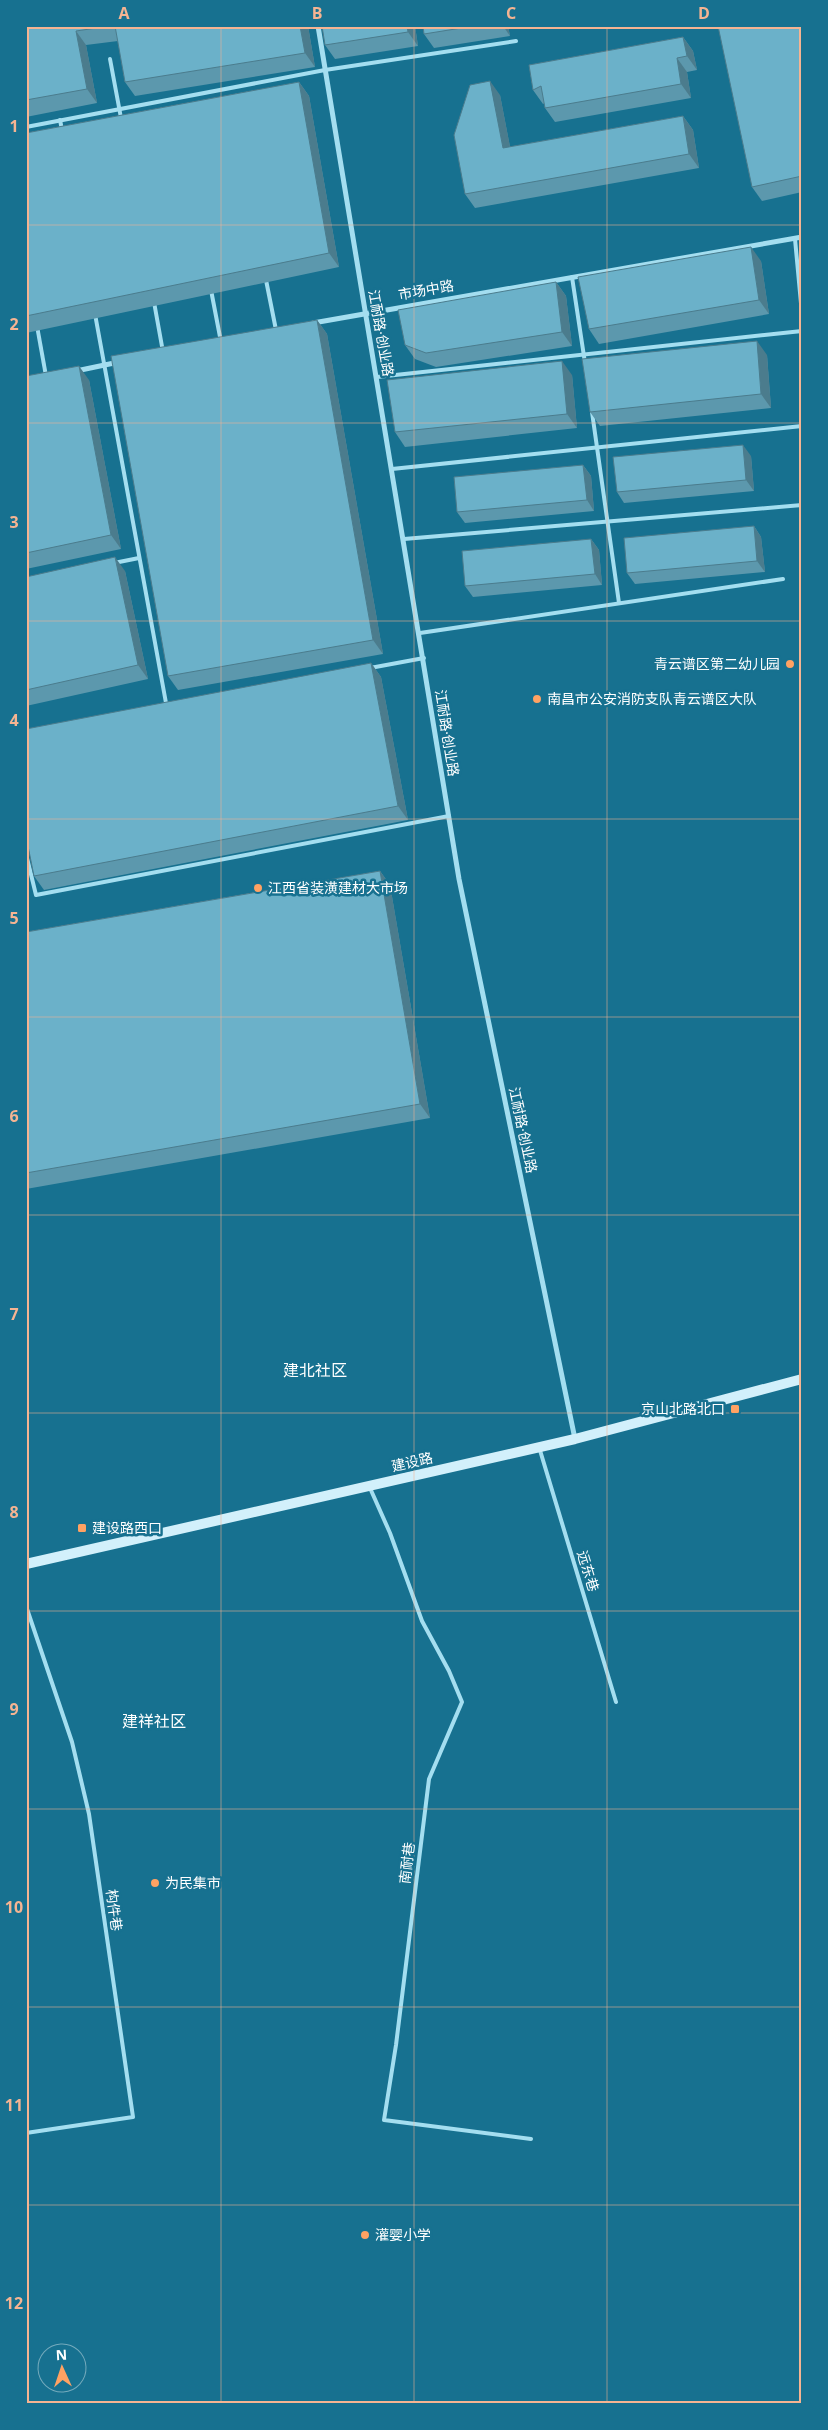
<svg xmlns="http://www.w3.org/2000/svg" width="828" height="2430" viewBox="0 0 828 2430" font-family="'Open Sans','Noto Sans SC',sans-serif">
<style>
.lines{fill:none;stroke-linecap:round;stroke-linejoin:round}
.lane{stroke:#a4def0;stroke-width:4}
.street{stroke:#a4def0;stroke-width:5}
.secondary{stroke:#d2f0fb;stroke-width:10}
.wall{fill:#5c98ad}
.shaded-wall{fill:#4b7c8d}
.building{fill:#6bb1c9;stroke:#4b7c8d}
.grid{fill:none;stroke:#f5b492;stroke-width:1;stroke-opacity:0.55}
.poi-dot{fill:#ffa263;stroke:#177190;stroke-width:2}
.labels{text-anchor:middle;stroke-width:5;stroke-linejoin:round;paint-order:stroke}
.street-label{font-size:14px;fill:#fff;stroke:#177190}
.poi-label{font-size:14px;fill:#fff;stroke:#177190;text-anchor:start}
.quarter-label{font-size:16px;fill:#fff;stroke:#177190}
.neatline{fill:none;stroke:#f5b492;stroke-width:2}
.grid-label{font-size:16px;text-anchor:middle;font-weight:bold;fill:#f5b492}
</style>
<rect width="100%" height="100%" fill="#177190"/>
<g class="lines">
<g class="lane">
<path d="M110 59 121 118"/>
<path d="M60 120 62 130"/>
<path d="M26 127 325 70 516 41"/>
<path d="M795 239 802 314"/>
<path d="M572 277 585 363"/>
<path d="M266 280 276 330"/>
<path d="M211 290 221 342"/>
<path d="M154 302 163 352"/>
<path d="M95 314 166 703"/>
<path d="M37 326 46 376"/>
<path d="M377 377 802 331"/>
<path d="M592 412 619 603"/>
<path d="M392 469 802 426"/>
<path d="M404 539 802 505"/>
<path d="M114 563 139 558"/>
<path d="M420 633 783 579"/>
<path d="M370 668 424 658"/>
<path d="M26 854 36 895 449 816"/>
<path d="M539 1447 616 1702"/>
<path d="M370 1488 390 1533 422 1621 449 1671 462 1702 429 1779 396 2045 384 2120 531 2139"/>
<path d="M26 1606 72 1742 89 1814 133 2117 26 2133"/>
</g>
<g class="street">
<path d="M318 26 459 879 575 1439"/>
<path d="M313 323 802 237"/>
<path d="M76 371 119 362"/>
</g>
<path class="secondary" d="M26 1564 575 1439 802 1379"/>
</g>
<g class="wall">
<path d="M26 26H308L315 67 135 96 125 82 118 41 86 45 97 103 26 117Z"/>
<path d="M415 26 418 46 335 59 325 45Z"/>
<path d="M423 26H508L510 36 434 48 424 34Z"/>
<path d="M802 26V192L762 201 752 187Z"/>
<path d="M683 37 693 51 697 70 687 72 691 98 555 122 545 108V103L543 104 533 90 529 65Z"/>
<path d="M299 82 309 96 339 267 26 333V133Z"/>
<path d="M500 95 510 147 683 116 693 130 699 168 475 208 465 194Z"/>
<path d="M761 261 769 314 599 344 589 329Z"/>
<path d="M556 282 566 296 572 346 436 367 415 359 405 345Z"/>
<path d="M317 320 327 334 383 654 178 690 168 676Z"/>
<path d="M767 355 771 408 600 426 590 412Z"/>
<path d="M572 375 577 428 405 447 395 432Z"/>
<path d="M26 376 89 380 121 549 26 569Z"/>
<path d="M751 456 754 491 624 503 617 492Z"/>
<path d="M583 465 591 476 594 511 465 523 457 512Z"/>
<path d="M754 526 761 537 765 572 635 584 627 573Z"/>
<path d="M591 539 599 550 602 585 473 597 465 586Z"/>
<path d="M125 571 148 679 26 706V577Z"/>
<path d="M371 663 381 677 408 820 44 890 34 876Z"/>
<path d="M380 871 390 885 430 1118 26 1189V932Z"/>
</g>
<g class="shaded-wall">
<path d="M300 26H308L315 67 305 53Z"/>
<path d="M407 26H415L418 46 408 32Z"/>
<path d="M503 26H508L510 36Z"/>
<path d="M76 31 86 45 97 103 87 89Z"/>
<path d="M683 37 693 51 697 70 687 56Z"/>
<path d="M677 58 687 72 691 98 681 84Z"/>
<path d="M490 81 500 95 513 162 503 148Z"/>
<path d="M299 82 309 96 339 267 329 253Z"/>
<path d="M683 116 693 130 699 168 689 154Z"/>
<path d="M751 247 761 261 769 314 759 300Z"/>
<path d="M556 282 566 296 572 346 562 332Z"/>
<path d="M317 320 327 334 383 654 373 640Z"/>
<path d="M757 341 767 355 771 408 761 394Z"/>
<path d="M562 361 572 375 577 428 567 414Z"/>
<path d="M79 366 89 380 121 549 111 535Z"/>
<path d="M743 445 751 456 754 491 746 480Z"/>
<path d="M583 465 591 476 594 511 587 500Z"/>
<path d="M754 526 761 537 765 572 757 561Z"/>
<path d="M591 539 599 550 602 585 595 574Z"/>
<path d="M115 557 125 571 148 679 138 665Z"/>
<path d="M371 663 381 677 408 820 398 806Z"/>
<path d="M380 871 390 885 430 1118 420 1104Z"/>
</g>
<g class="building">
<path d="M26 26H110L76 31 87 89 26 100Z"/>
<path d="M115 26H300L305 53 125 82Z"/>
<path d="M322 26H407L408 32 325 45Z"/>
<path d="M423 26H474L424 34Z"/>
<path d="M718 26H802V176L752 187Z"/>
<path d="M683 37 687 56 677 58 681 84 545 108 541 86 533 90 529 65Z"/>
<path d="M490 81 503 148 683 116 689 154 465 194 454 135 470 85Z"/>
<path d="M299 82 329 253 26 316V133Z"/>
<path d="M751 247 759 300 589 329 578 277Z"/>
<path d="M556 282 562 332 426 353 405 345 398 310Z"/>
<path d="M317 320 373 640 168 676 111 356Z"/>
<path d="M757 341 761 394 590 412 582 359Z"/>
<path d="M562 361 567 414 395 432 387 380Z"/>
<path d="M79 366 111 535 26 553V376Z"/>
<path d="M743 445 746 480 617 492 613 457Z"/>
<path d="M583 465 587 500 457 512 454 477Z"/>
<path d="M754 526 757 561 627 573 624 538Z"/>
<path d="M591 539 595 574 465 586 462 551Z"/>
<path d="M115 557 138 665 26 690V577Z"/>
<path d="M371 663 398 806 34 876 26 836V729Z"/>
<path d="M380 871 420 1104 26 1173V932Z"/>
</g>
<path class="grid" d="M221 26V2404M414 26V2404M607 26V2404M26 225H802M26 423H802M26 621H802M26 819H802M26 1017H802M26 1215H802M26 1413H802M26 1611H802M26 1809H802M26 2007H802M26 2205H802"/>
<g class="poi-dot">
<circle cx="790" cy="664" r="5"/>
<circle cx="537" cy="699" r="5"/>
<circle cx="258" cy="888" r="5"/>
<rect x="730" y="1404" width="10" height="10" rx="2.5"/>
<rect x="77" y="1523" width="10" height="10" rx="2.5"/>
<circle cx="155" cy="1883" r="5"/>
<circle cx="365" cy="2235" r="5"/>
</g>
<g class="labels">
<g class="street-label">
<text transform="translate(426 290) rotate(-10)" y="5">市场中路</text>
<text transform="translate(381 333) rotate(80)" y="5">江耐路·创业路</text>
<text transform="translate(447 733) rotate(81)" y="5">江耐路·创业路</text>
<text transform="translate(523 1130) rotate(78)" y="5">江耐路·创业路</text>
<text transform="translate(412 1462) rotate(-13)" y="5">建设路</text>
<text transform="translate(588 1571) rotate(73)" y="5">远东巷</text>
<text transform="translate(407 1863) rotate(-83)" y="5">南耐巷</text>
<text transform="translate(114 1910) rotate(82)" y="5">构件巷</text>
</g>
<g class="poi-label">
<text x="780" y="669" text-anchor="end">青云谱区第二幼儿园</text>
<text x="547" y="704">南昌市公安消防支队青云谱区大队</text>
<text x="268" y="893">江西省装潢建材大市场</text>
<text x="725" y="1414" text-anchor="end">京山北路北口</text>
<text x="92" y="1533">建设路西口</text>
<text x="165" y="1888">为民集市</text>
<text x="375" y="2240">灌婴小学</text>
</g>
<g class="quarter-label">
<text x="315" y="1376">建北社区</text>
<text x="154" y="1727">建祥社区</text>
</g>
</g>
<rect width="828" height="2430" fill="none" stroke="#177190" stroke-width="55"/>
<g transform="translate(62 2368) rotate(357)"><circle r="24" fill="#177190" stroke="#74aabc"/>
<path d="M0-4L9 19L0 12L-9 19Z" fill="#ffa263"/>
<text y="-8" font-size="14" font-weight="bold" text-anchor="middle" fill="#ffffff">N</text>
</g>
<rect x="28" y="28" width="772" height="2374" class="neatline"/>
<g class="grid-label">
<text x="124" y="19">A</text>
<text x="317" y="19">B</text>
<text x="511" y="19">C</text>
<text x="704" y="19">D</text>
<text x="14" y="132">1</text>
<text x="14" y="330">2</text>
<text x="14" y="528">3</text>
<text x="14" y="726">4</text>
<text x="14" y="924">5</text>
<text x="14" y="1122">6</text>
<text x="14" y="1320">7</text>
<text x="14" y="1518">8</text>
<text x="14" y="1715">9</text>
<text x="14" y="1913">10</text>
<text x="14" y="2111">11</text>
<text x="14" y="2309">12</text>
</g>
</svg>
